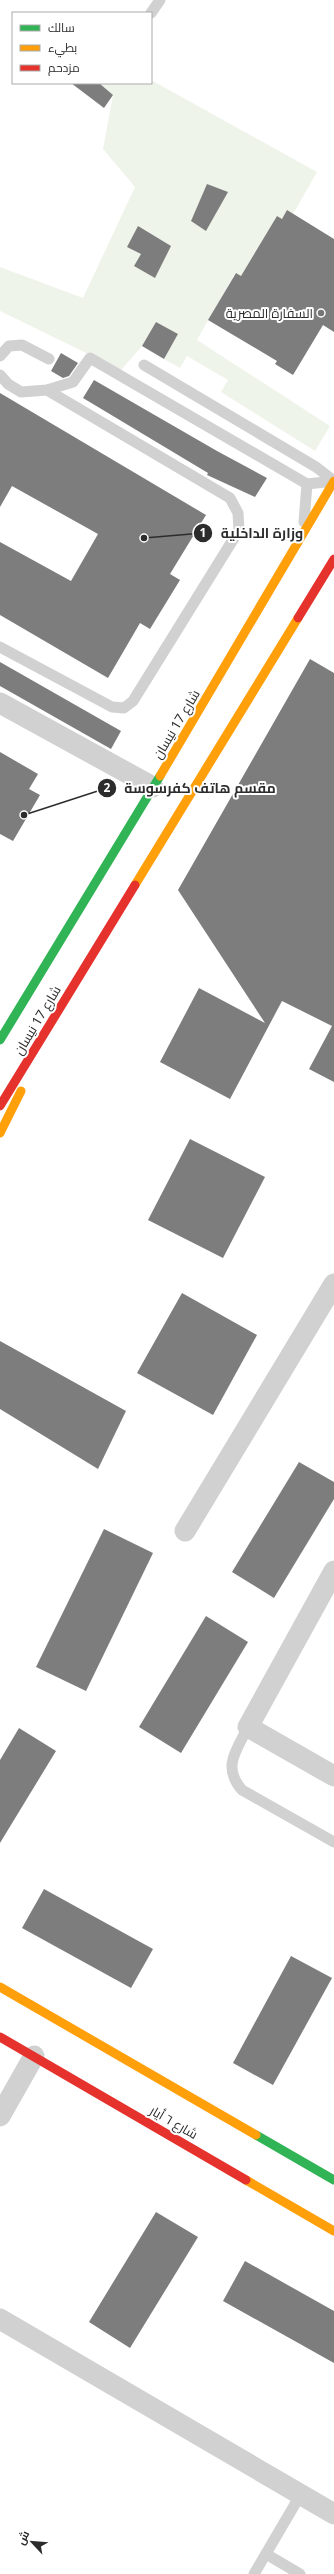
<svg xmlns="http://www.w3.org/2000/svg" width="334" height="2574" viewBox="0 0 334 2574" font-family="'Noto Sans',Cairo,sans-serif">
<style>
.green{fill:#eff4ea}
.building{fill:#7d7d7d}
.lines{fill:none;stroke-linecap:round;stroke-linejoin:round}
.lane{stroke:#d1d1d1;stroke-width:11}
.street{stroke:#d1d1d1;stroke-width:21}
.fast{stroke:#30b455;stroke-width:9}
.slow{stroke:#ff9f0a;stroke-width:9}
.jam{stroke:#e5322d;stroke-width:9}
.poi-dot{fill:#767676;stroke:#fff;stroke-width:1.5}
.labels{text-anchor:middle;stroke-width:4;stroke-linejoin:round;paint-order:stroke}
.poi-label{font-size:13px;fill:#2c2c2c;stroke:#fff;text-anchor:end}
.street-label{font-size:13px;fill:#2c2c2c;stroke:#fff}
.leader{fill:none;stroke:#2c2c2c;stroke-width:1.5}
.callout-dot{fill:#2c2c2c;stroke:#fff;stroke-width:1.5}
.mark-label{font-size:12px;text-anchor:middle;font-weight:bold;fill:#fff}
.callout-label{font-size:14px;text-anchor:middle;font-weight:bold;fill:#2c2c2c;stroke:#fff;stroke-width:4;stroke-linejoin:round;paint-order:stroke}
</style>
<rect width="100%" height="100%" fill="#fff"/>
<path class="green" d="M151 80 317 172 293 214 282 219 277 216 241 276 235 273 197 340 330 426 315 451 221 392 228 380 187 356 180 368 164 359 178 334 156 322 142 346 121 370 0 311V267L83 298 135 187 103 149 113 95 99 83H151Z"/>
<g class="building">
<path d="M71 83H99L113 95 104 108Z"/>
<path d="M207 184 228 192 206 231 191 221Z"/>
<path d="M287 210 334 239V332L323 325 293 375 275 364 277 361 208 320 236 273 241 276 277 216 282 219Z"/>
<path d="M138 226 171 246 155 278 134 266 141 254 127 247Z"/>
<path d="M156 322 178 334 164 359 142 346Z"/>
<path d="M61 353 78 363 69 376 63 378 51 371Z"/>
<path d="M94 380 217 451 267 478 255 497 207 475 208 473 83 398Z"/>
<path d="M0 393 206 515 170 574 180 580 150 629 140 623 108 678 0 615V542L71 581 98 534 12 486 0 507Z"/>
<path d="M310 659 334 673V1082L309 1069 332 1026 282 1001 230 1099 160 1062 199 988 265 1023 178 890Z"/>
<path d="M0 662 121 731 111 749 0 686Z"/>
<path d="M0 752 38 774 29 789 40 795 13 841 0 834Z"/>
<path d="M190 1139 265 1177 223 1258 148 1220Z"/>
<path d="M182 1293 257 1335 213 1415 137 1373Z"/>
<path d="M0 1341 126 1411 98 1469 0 1409Z"/>
<path d="M299 1462 334 1482V1499L274 1598 232 1572Z"/>
<path d="M104 1529 153 1553 86 1691 36 1667Z"/>
<path d="M206 1616 248 1642 181 1753 139 1727Z"/>
<path d="M19 1728 56 1751 0 1843V1760Z"/>
<path d="M44 1889 153 1949 131 1988 22 1928Z"/>
<path d="M291 1956 332 1978 273 2085 233 2063Z"/>
<path d="M156 2212 198 2237 130 2348 89 2322Z"/>
<path d="M245 2261 334 2311V2363L223 2301Z"/>
</g>
<g class="lines">
<g class="lane">
<path d="M151 13 160 0"/>
<path d="M0 356 9 346 22 345 49 359"/>
<path d="M144 365 316 467 334 481"/>
<path d="M0 375 8 384 21 392 47 390 73 382 90 358 307 484 334 481"/>
<path d="M304 522 307 484"/>
<path d="M0 647 112 707 124 708 133 701 239 530 238 513 230 498 47 390"/>
<path d="M248 1727C236 1751 222 1767 242 1790L334 1842"/>
<path d="M266 2554 300 2574"/>
<path d="M254 2574 301 2494"/>
</g>
<g class="street">
<path d="M0 703 153 787"/>
<path d="M185 1531 334 1284"/>
<path d="M334 1571 248 1727 334 1776"/>
<path d="M0 2116 34 2056"/>
<path d="M0 2319 334 2514"/>
</g>
<g class="fast">
<path d="M0 1040 160 776"/>
<path d="M256 2135 334 2180"/>
</g>
<g class="slow">
<path d="M160 776 334 481"/>
<path d="M135 885 298 618"/>
<path d="M0 1133 21 1091"/>
<path d="M0 1987 256 2135"/>
<path d="M246 2180 334 2231"/>
</g>
<g class="jam">
<path d="M298 618 334 559"/>
<path d="M0 1106 135 885"/>
<path d="M0 2037 246 2180"/>
</g>
</g>
<circle class="poi-dot" cx="321" cy="313" r="4"/>
<g class="labels">
<g class="poi-label">
<text x="313" y="318">السفارة المصرية</text>
</g>
<g class="street-label">
<text transform="translate(176 724) rotate(-59)" y="5">شارع 17 نيسان</text>
<text transform="translate(37 1020) rotate(-59)" y="5">شارع 17 نيسان</text>
<text transform="translate(174 2122) rotate(30)" y="5">شارع ٦ أيار</text>
</g>
</g>
<path class="leader" d="M144 538L203 533M24 815L107 788"/>
<g class="callout-dot">
<circle cx="144" cy="538" r="4"/>
<circle cx="24" cy="815" r="4"/>
<circle cx="203" cy="533" r="10"/>
<circle cx="107" cy="788" r="10"/>
</g>
<g class="mark-label">
<text x="203" y="537">1</text>
<text x="107" y="792">2</text>
</g>
<g class="callout-label">
<text x="262" y="538">وزارة الداخلية</text>
<text x="200" y="793">مقسم هاتف كفرسوسة</text>
</g>
<rect x="12" y="12" width="140" height="72" fill="#ffffff" stroke="#ababab"/>
<rect x="20" y="25" width="20" height="6" fill="#30b455" stroke="#ababab"/>
<text x="48" y="32" font-size="12" fill="#2c2c2c">سالك</text>
<rect x="20" y="45" width="20" height="6" fill="#ff9f0a" stroke="#ababab"/>
<text x="48" y="52" font-size="12" fill="#2c2c2c">بطيء</text>
<rect x="20" y="65" width="20" height="6" fill="#e5322d" stroke="#ababab"/>
<text x="48" y="72" font-size="12" fill="#2c2c2c">مزدحم</text>
<g transform="translate(32 2542) rotate(296)" stroke="#ffffff" stroke-width="3" paint-order="stroke">
<path d="M0-3L7 15L0 10L-7 15Z" fill="#2c2c2c"/>
<text y="-6" font-size="11" font-weight="bold" text-anchor="middle" fill="#2c2c2c">ش</text>
</g>
</svg>
